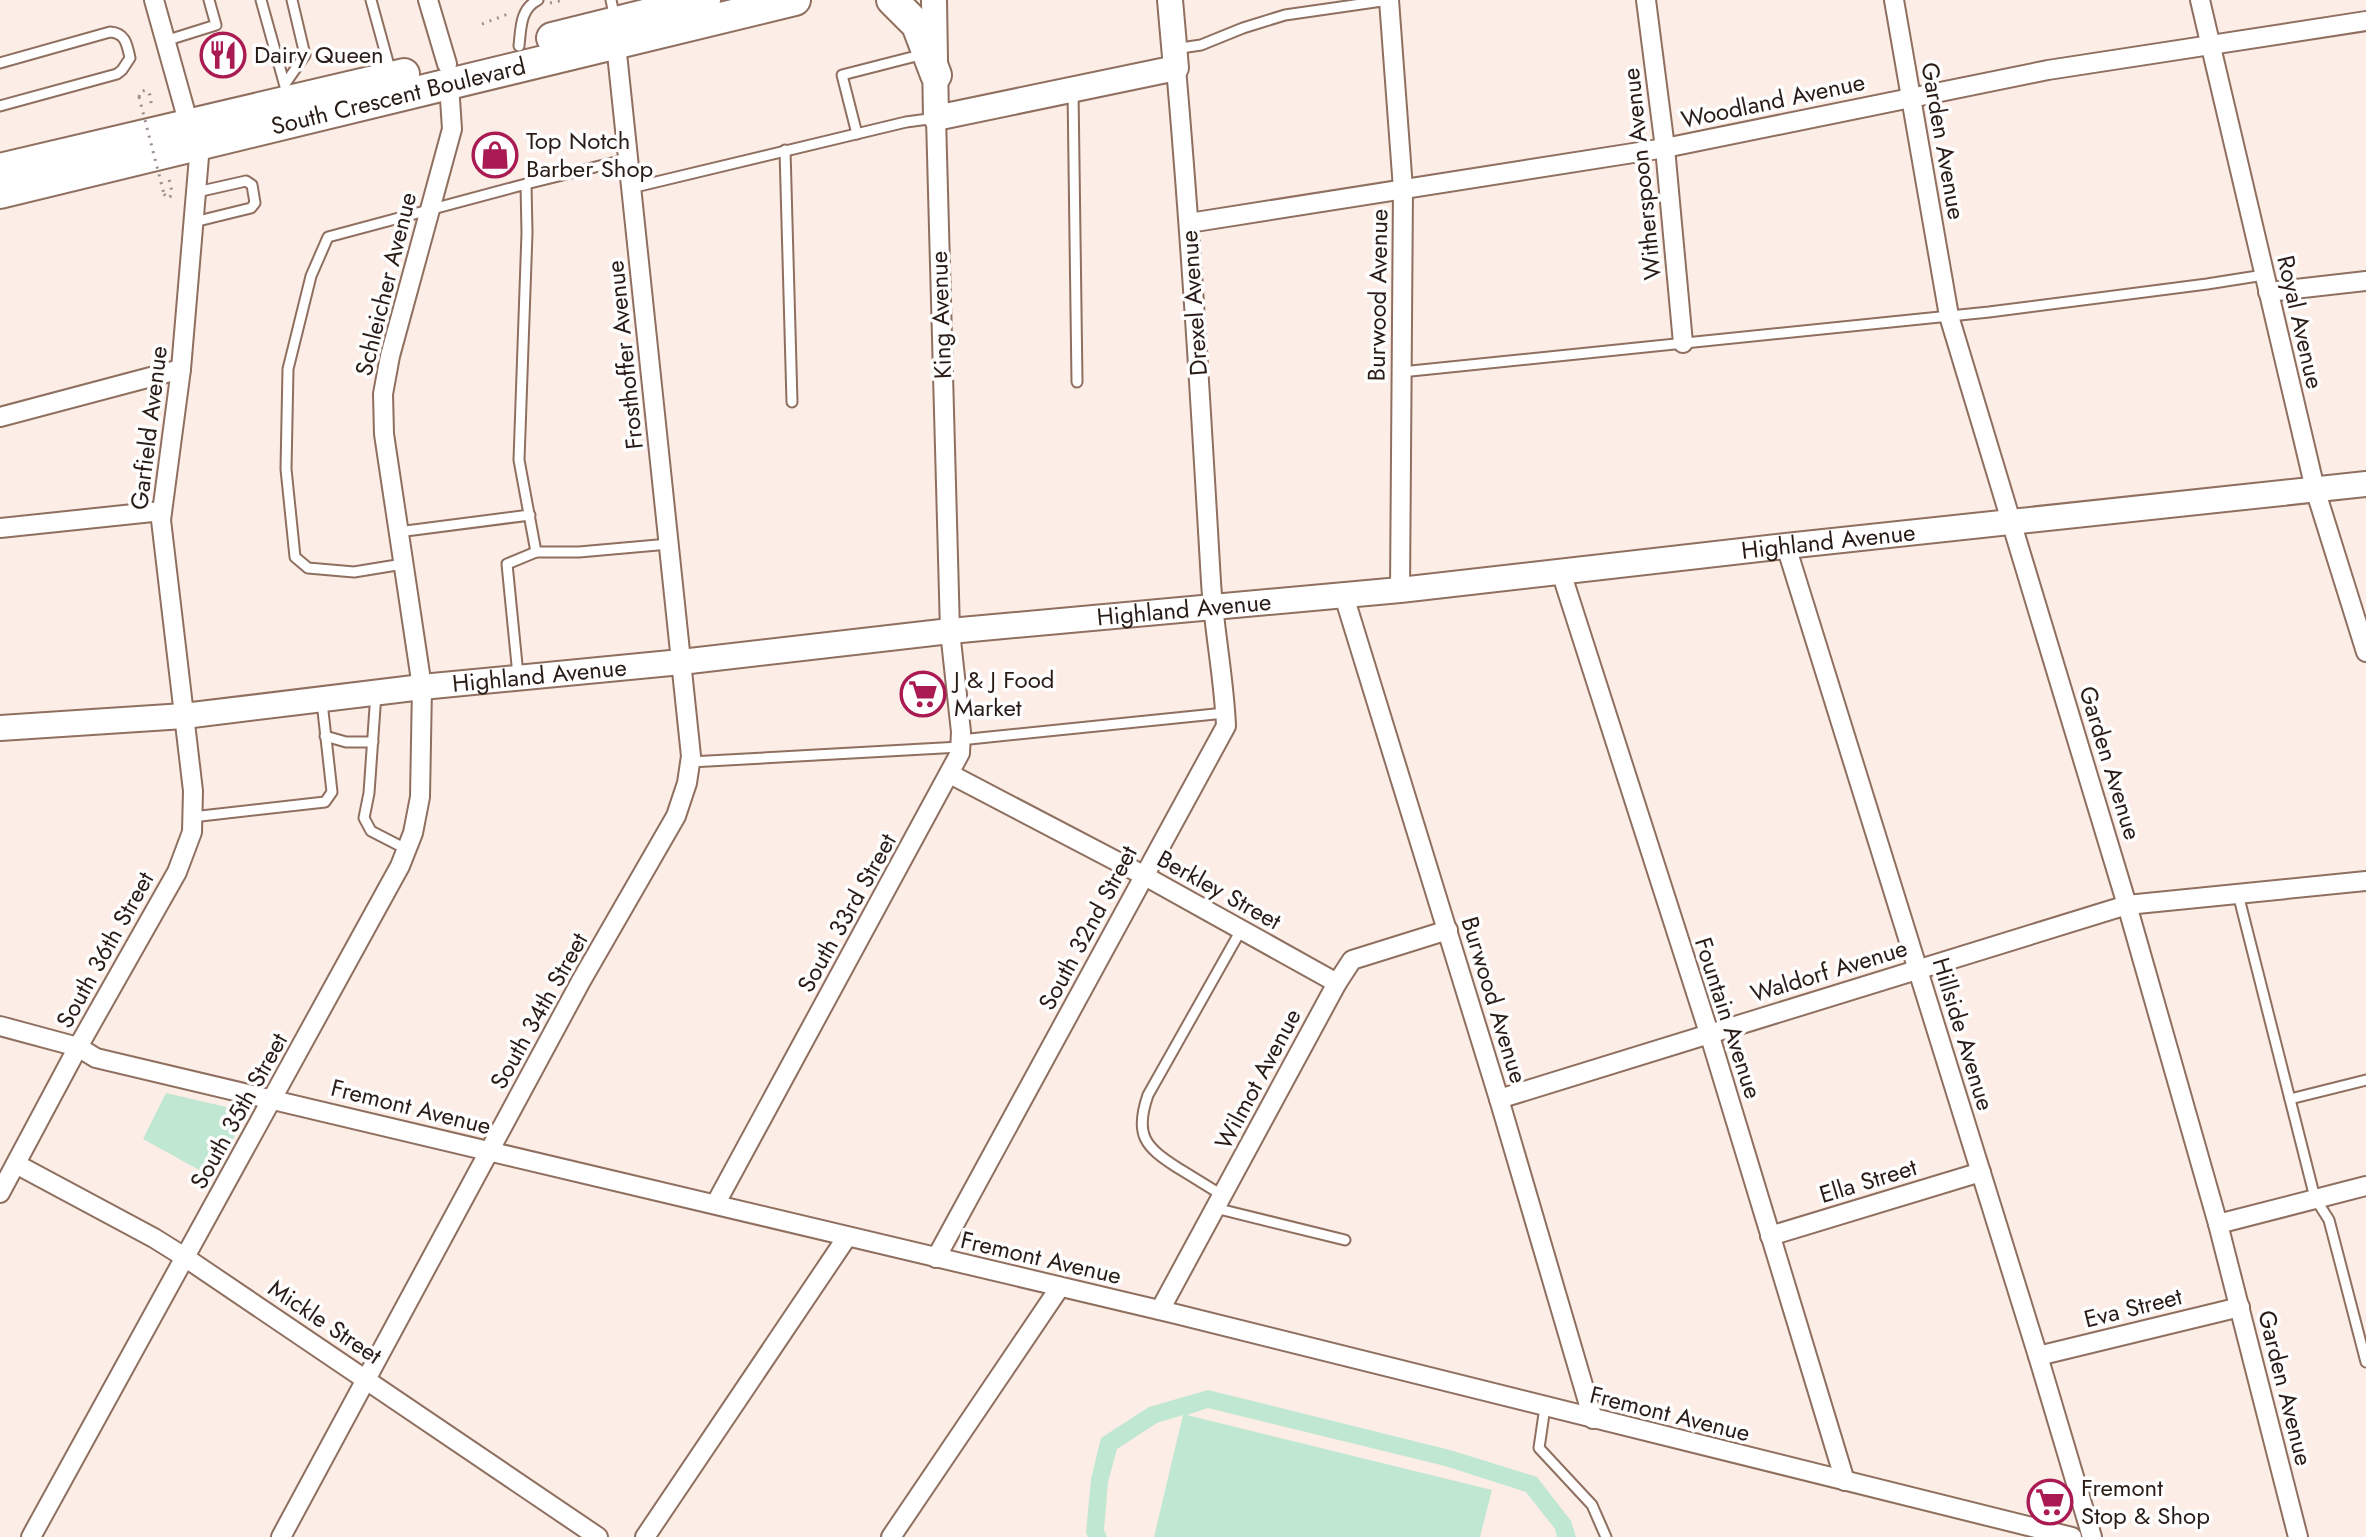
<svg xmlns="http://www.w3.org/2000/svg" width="2366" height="1537" viewBox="0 0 2366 1537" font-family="Jost,sans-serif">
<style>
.green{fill:#c0e7d1}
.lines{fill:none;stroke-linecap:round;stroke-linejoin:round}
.service-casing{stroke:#8f6f5f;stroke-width:13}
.minor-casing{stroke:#8f6f5f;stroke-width:22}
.tertiary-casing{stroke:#8f6f5f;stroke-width:28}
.trunk-casing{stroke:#8f6f5f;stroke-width:34}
.path{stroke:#9e9089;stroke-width:3;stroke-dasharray:2 6;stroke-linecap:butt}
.service{stroke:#fff;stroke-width:9}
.minor{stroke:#fff;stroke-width:18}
.tertiary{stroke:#fff;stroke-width:24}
.trunk{stroke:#fff;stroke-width:30}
.path-bridge{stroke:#9e9089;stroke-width:3;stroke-dasharray:2 6;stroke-linecap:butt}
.labels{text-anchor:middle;stroke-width:7;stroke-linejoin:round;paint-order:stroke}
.poi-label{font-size:24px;fill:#291c16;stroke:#fefefe;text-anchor:start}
.street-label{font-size:24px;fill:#291c16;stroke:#fefefe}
</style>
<rect width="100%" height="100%" fill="#fcede6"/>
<g class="green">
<path d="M166 1093 248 1112 212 1177 143 1139Z"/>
<path d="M1208 1390 1450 1450 1537 1477 1571 1521 1576 1537H1557L1555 1529 1526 1492 1445 1466 1208 1408 1187 1415 1492 1490 1480 1537H1154L1183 1415 1157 1423 1117 1449 1108 1482 1104 1530 1107 1537H1088L1086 1533 1091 1479 1101 1438 1149 1407Z"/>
</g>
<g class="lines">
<g class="service-casing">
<g id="service">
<path d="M261 0 288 97"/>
<path d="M371 0 391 73"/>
<path d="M611 0 615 19"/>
<path d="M165 41 216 25 209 0"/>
<path d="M519 46C521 28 520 9 538 0"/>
<path d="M1174 49 1201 45 1243 28 1285 15 1389 0"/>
<path d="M0 63 110 32C126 33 127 45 130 58L122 70 117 74 0 106"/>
<path d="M285 84 305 55 292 0"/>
<path d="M1073 90 1077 382"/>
<path d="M857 134 842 75 924 54"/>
<path d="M785 150 792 402"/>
<path d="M526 184 628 159"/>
<path d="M631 188 906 122 936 118"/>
<path d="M194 222 251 208 255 203 252 185 246 181 197 192"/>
<path d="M1401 372 1989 312 2207 284 2264 275"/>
<path d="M398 532 530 515"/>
<path d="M403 564 354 572 308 568 295 557 286 469 288 369 311 276 328 237 526 184 527 233 519 460 536 552H579L669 544"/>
<path d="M518 675 507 564 536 552"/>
<path d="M376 693 369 793 364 818 371 831 406 849"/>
<path d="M325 736 346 742H373"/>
<path d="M960 740 1225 713"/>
<path d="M690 762 960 747"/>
<path d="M192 817 325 802 332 792 322 702"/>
<path d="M2238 894 2315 1198 2329 1220 2366 1362"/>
<path d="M2290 1099 2366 1080"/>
<path d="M1222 1195C1207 1186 1193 1177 1178 1168 1145 1147 1134 1135 1148 1095L1241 930"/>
<path d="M1215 1208 1345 1240"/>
<path d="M1545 1407 1539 1448 1592 1505 1606 1537"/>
</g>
</g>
<g class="minor-casing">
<g id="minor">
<path d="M154 0 189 125"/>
<path d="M428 0 447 64"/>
<path d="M1389 0 1403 189 1400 590"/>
<path d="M1646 0 1665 148 1683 343"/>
<path d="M1894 0 1949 316 2127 905 2218 1224 2298 1537"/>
<path d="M2200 0 2315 489 2366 652"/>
<path d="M1189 223 1665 148 2048 70 2366 21"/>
<path d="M2268 292 2366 281"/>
<path d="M0 417 181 369"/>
<path d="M0 528 162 511"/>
<path d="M1786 546 2038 1356 2092 1537"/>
<path d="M1561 572 1709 1033 1845 1481"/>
<path d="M1344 596 1499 1099 1593 1419"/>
<path d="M950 774 1143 875 1337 983"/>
<path d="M0 1026 78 1047 96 1058 1176 1314 2072 1537"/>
<path d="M1499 1099 2127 905 2366 881"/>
<path d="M16 1164 154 1238 186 1258 598 1537"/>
<path d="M0 1193 78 1047 177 872 192 832 193 791 161 520 181 369 200 145"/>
<path d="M716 1203 960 753 961 732 950 631 936 118"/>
<path d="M2218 1224 2366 1186"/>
<path d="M1770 1236 1981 1172"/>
<path d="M936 1258 1226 726C1224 678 1214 630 1211 582 1201 410 1191 239 1176 68"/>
<path d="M1160 1310 1337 983 1352 960 1448 930"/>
<path d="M2038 1356 2240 1307"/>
<path d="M31 1537 400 866 413 833 420 797 422 687 384 434 383 394 390 356 452 129 449 84"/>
<path d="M281 1537 581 981 676 816 687 783 691 756 616 44"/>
<path d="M645 1537 847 1237"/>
<path d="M891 1537 1060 1287"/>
</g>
</g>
<g class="tertiary-casing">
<g id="tertiary">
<path d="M934 0 936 118 1176 68 1170 0"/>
<path id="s1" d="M0 728 184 716 422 687 681 662 950 631 1400 590 1786 546 2366 484"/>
</g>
</g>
<g class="trunk-casing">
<g id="trunk">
<path d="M892 0 917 25 936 75"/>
<path d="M552 38 705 0"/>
<path d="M0 169 404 74"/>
<path id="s2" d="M0 193 795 0"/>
</g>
</g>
<g class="path">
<path d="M550 3 563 0"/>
<path d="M482 24 508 14"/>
<path d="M139 97 140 92 146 90 150 95 152 109"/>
<path d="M164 194 167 198 170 197 172 192 169 179"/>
</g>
<use href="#service" class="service"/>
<use href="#minor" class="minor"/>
<use href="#tertiary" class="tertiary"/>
<use href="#trunk" class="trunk"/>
<path class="path-bridge" d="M139 97 164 194"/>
</g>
<defs>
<g id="restaurant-ring" transform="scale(2.3)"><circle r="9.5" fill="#fefefe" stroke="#ab1b53" stroke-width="1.5"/><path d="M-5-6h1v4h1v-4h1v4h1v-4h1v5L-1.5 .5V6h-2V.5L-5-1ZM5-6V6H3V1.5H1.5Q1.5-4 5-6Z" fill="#ab1b53"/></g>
<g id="shop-ring" transform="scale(2.3)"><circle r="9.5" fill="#fefefe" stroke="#ab1b53" stroke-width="1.5"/><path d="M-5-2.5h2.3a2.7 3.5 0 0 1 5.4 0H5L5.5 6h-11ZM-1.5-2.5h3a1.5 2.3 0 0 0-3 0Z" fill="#ab1b53"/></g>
<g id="supermarket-ring" transform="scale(2.3)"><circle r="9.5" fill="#fefefe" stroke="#ab1b53" stroke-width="1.5"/><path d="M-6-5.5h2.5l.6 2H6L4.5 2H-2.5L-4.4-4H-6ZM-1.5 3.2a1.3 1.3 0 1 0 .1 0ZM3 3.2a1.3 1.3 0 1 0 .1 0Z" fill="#ab1b53"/></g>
</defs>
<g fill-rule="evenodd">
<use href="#restaurant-ring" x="223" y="55"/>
<use href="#shop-ring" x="495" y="155"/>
<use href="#supermarket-ring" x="923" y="694"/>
<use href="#supermarket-ring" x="2050" y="1502"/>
</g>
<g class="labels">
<g class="poi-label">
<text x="254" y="63">Dairy Queen</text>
<text x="526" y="149">Top Notch<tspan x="526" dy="28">Barber Shop</tspan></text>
<text x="954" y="688">J &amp; J Food<tspan x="954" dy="28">Market</tspan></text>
<text x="2081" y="1496">Fremont<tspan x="2081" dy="28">Stop &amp; Shop</tspan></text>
</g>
<g class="street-label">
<text dy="8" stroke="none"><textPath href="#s2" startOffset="410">South Crescent Boulevard</textPath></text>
<text transform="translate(1773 101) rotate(-12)" y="8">Woodland Avenue</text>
<text transform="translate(1943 141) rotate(80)" y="8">Garden Avenue</text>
<text transform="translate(1642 174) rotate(-96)" y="8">Witherspoon Avenue</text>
<text transform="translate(386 284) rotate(-76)" y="8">Schleicher Avenue</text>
<text transform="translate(1378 295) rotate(-89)" y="8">Burwood Avenue</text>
<text transform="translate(1194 303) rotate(-94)" y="8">Drexel Avenue</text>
<text transform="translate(941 315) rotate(-92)" y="8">King Avenue</text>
<text transform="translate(2300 322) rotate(77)" y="8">Royal Avenue</text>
<text transform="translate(625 355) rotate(-96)" y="8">Frosthoffer Avenue</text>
<text transform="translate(149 428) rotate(-83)" y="8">Garfield Avenue</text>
<text dy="8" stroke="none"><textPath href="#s1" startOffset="1838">Highland Avenue</textPath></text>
<text dy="8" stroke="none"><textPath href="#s1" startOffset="1190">Highland Avenue</textPath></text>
<text dy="8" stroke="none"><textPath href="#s1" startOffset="542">Highland Avenue</textPath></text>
<text transform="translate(2110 763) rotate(73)" y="8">Garden Avenue</text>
<text transform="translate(1219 890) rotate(29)" y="8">Berkley Street</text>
<text transform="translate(847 913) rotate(-61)" y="8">South 33rd Street</text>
<text transform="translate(1088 928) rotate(-62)" y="8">South 32nd Street</text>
<text transform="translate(105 950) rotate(-61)" y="8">South 36th Street</text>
<text transform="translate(1829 971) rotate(-17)" y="8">Waldorf Avenue</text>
<text transform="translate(1494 1000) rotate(73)" y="8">Burwood Avenue</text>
<text transform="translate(539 1011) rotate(-61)" y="8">South 34th Street</text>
<text transform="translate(1728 1018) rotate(72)" y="8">Fountain Avenue</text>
<text transform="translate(1963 1034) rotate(73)" y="8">Hillside Avenue</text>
<text transform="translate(1258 1079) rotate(-62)" y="8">Wilmot Avenue</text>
<text transform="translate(411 1107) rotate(14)" y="8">Fremont Avenue</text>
<text transform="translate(239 1111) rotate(-61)" y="8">South 35th Street</text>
<text transform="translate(1868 1181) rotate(-17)" y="8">Ella Street</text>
<text transform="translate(1041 1258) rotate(13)" y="8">Fremont Avenue</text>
<text transform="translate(2133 1308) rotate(-14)" y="8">Eva Street</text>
<text transform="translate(325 1322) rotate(34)" y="8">Mickle Street</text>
<text transform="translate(2285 1388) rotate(76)" y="8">Garden Avenue</text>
<text transform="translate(1670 1414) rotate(14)" y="8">Fremont Avenue</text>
</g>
</g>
</svg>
